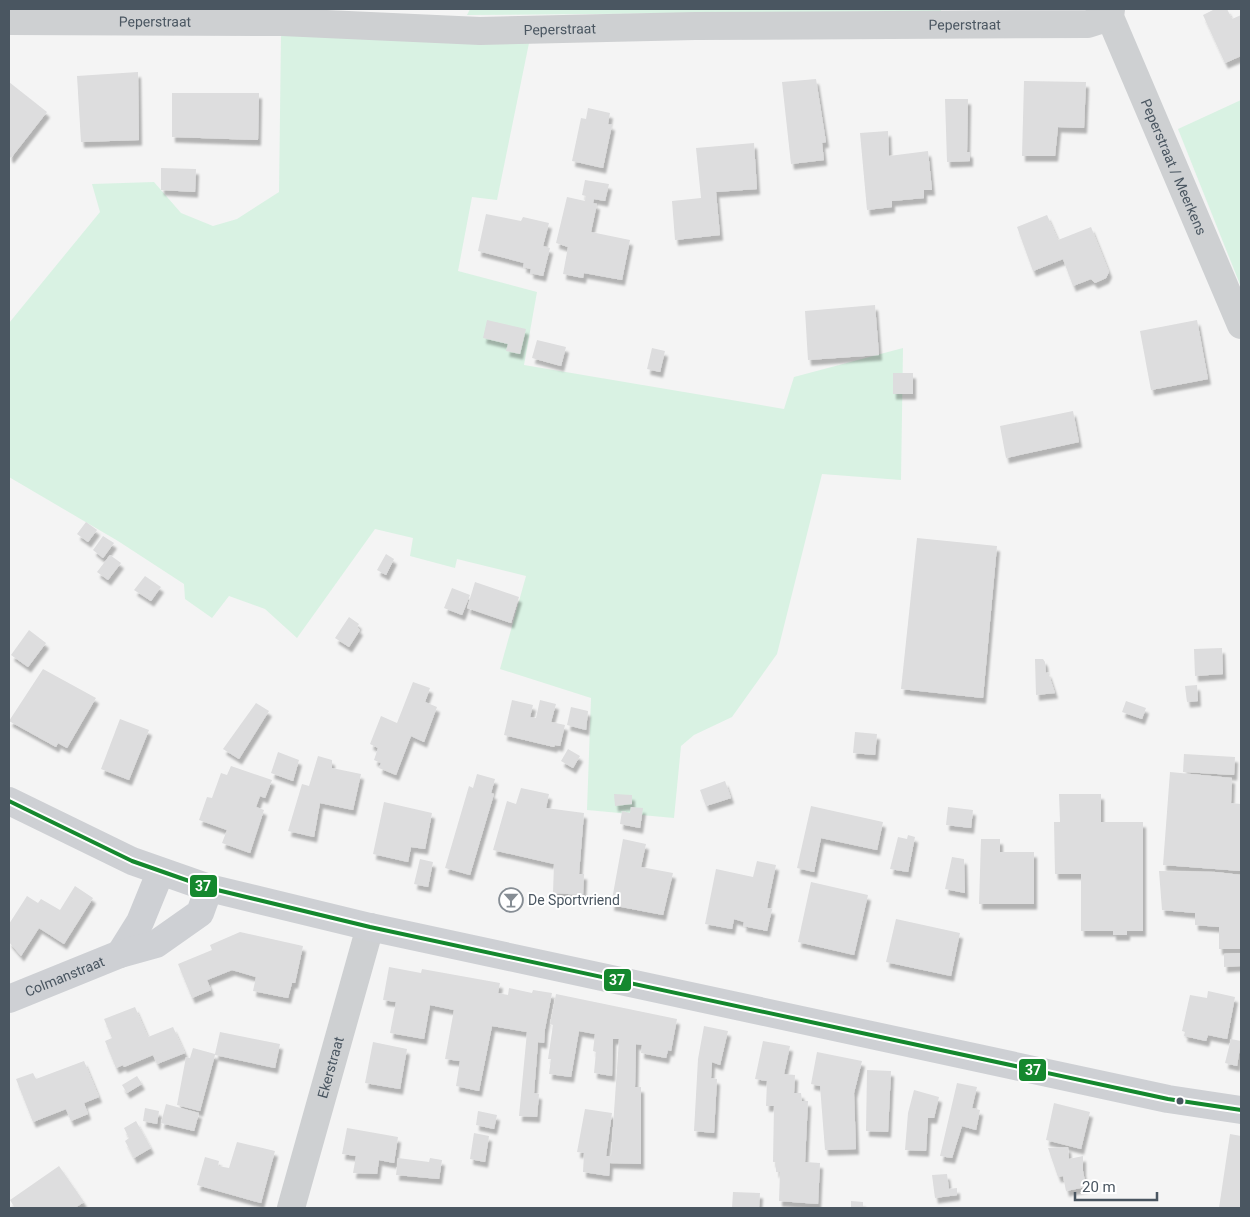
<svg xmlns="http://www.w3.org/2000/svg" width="1250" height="1217" viewBox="0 0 1250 1217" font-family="Roboto,sans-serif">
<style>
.green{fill:#d9f2e3}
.building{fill:#ddddde;filter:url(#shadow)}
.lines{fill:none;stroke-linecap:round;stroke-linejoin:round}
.street{stroke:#ced0d2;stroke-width:28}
.secondary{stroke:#ced0d4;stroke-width:28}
.bus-1-casing{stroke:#fff;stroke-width:8}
.bus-1{stroke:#15882e;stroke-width:4}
.bus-dot{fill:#4a5661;stroke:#fff;stroke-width:2}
.labels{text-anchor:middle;stroke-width:4;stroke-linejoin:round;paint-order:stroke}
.street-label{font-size:14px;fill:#4a5661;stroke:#fff}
.poi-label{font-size:14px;fill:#4a5661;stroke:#fff;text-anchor:start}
.line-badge{stroke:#fff;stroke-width:2}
.badge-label{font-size:14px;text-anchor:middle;font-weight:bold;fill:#fff}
</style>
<defs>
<filter id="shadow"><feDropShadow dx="3" dy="5.5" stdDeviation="1" flood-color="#0004"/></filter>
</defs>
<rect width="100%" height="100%" fill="#f4f4f4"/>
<g class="green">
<path d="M470 9H941V11L467 15Z"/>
<path d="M281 35 529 43 497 200 472 197 458 271 537 292 524 365 784 409 794 377 903 348 901 480 822 474 777 654 732 717 694 735 681 746 674 818 587 810 591 698 500 669 526 576 457 559 455 568 410 556 413 538 375 529 297 638 265 609 229 596 212 618 185 599 184 584 118 541 9 477V323L100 212 92 184 154 182 181 213 213 226 237 219 279 192Z"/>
<path d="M1241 100V287L1178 129Z"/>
</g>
<g class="building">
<path d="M1215 9H1227L1232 19 1241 15V56L1225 63 1203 15Z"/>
<path d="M138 72 139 140 81 142 77 76Z"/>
<path d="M816 79 826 142 822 143 824 160 791 164 782 82Z"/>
<path d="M1024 81 1086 82 1084 128 1058 127 1055 156H1022Z"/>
<path d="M9 82 47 112 11 158 9 156Z"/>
<path d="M172 93H259L258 140 172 137Z"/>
<path d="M945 99H968L967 152H970V161L947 162Z"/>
<path d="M588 108 610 113 608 124 612 125 603 168 572 161 581 118 586 119Z"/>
<path d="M888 131 889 156 928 151 932 190H924V198L892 201V207L867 210 860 133Z"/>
<path d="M754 143 757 189 716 192 720 235 675 240 672 201 701 198 696 148Z"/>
<path d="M161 168 196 169 195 192 161 190Z"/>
<path d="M585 180 609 184 605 201 594 199 593 203 597 204 591 232 630 240 622 280 584 273 583 278 563 274 568 247 556 243 567 197 585 201 586 196 582 195Z"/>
<path d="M486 214 521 221 523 217 549 223 543 246 550 248 543 276 530 273 531 269 523 267 524 263 478 251Z"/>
<path d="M1047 215 1058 240 1091 227 1109 272 1106 278 1095 283 1091 279 1073 286 1063 259 1033 271 1017 227Z"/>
<path d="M875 305 879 355 808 360 805 311Z"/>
<path d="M487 320 526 329 520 354 506 351 508 344 483 338Z"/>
<path d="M1197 320 1208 379 1151 390 1140 331Z"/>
<path d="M537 340 566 347 561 366 532 358Z"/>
<path d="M652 348 665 351 660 372 647 369Z"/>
<rect x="893" y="373" width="20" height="21"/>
<path d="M1073 411 1079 442 1006 458 1000 426Z"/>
<path d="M86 522 97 530 88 542 77 534Z"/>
<path d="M103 536 114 543 103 558 93 550Z"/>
<path d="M917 538 997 546 983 698 901 689Z"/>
<path d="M386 554 394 559 386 575 377 570Z"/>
<path d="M110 555 121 563 108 580 97 572Z"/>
<path d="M145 576 161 587 151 601 134 590Z"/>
<path d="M475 582 519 597 511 623 467 608Z"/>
<path d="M452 588 470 595 462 615 444 608Z"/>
<path d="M349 617 359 624 357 627 360 630 349 647 335 638Z"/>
<path d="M29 630 46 643 28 667 11 655Z"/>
<path d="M1222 648 1223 674 1195 676 1194 649Z"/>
<path d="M1035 659H1043L1045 662 1046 673 1048 672 1055 693 1036 695Z"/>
<path d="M43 669 96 698 67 748 58 743 56 747 9 721Z"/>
<path d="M413 682 430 688 425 702 437 707 424 742 411 736 396 775 379 768 381 763 374 760 378 748 370 744 381 716 397 723Z"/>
<path d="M1197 685 1198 701 1187 702 1185 686Z"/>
<path d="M512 700 533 705 530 717 536 718 540 700 556 704 551 722 565 725 560 746 555 745 554 747 504 735Z"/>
<path d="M1126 701 1146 708 1142 719 1122 712Z"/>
<path d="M256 703 269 711 239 759 223 749Z"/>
<path d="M571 707 588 711 586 730 567 725Z"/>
<path d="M120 719 149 730 129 780 101 769Z"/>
<path d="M855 732 877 734 875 755 853 753Z"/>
<path d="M568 749 580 756 573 768 561 761Z"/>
<path d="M278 752 299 760 293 781 271 773Z"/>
<path d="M1184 754 1235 757 1234 775 1183 772Z"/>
<path d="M318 756 332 760V768L361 774 353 810 320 803 314 837 288 831 302 784 309 786Z"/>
<path d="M231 766 272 780 265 798 260 796 256 807 264 810 250 853 222 843 227 830 199 820 207 797 212 798 221 773 227 775Z"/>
<path d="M1170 772 1232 778 1231 803 1241 804V871L1163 865Z"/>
<path d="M477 774 495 779 491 793 494 794 470 875 445 868 469 786 473 788Z"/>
<path d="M725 781 731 798 706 806 700 790Z"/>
<path d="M521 788 549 794 546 808 584 813 579 874H584L583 895 553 893 554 864 493 850 507 801 516 804Z"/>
<path d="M614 794 632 795V804L615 806Z"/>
<path d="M1059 794H1101V822H1143V931H1127V935H1113V931H1081V874H1055L1054 822H1060Z"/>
<path d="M384 802 432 813 425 849 411 847 408 862 373 854Z"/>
<path d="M811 806 883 822 877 850 821 838 814 872 797 868Z"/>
<path d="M631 807 643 808 640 828 620 824 622 811 630 813Z"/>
<path d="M948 807 973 810 971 828 946 825Z"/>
<path d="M908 835 915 837 908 872 890 869 898 837 907 839Z"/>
<path d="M623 839 646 844 641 867 673 873 663 915 611 905Z"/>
<path d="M981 839H1000V852H1034V904H979Z"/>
<path d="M952 857 964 859 965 893 945 889Z"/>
<path d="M420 859 433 862 428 887 414 884Z"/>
<path d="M757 861 776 865 767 908 772 909 767 931 743 926 744 922 734 919 732 929 705 924 716 869 753 877Z"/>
<path d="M1159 871 1216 872 1241 875V949H1219V927L1195 925V913L1162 910Z"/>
<path d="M811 882 868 895 854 955 798 942Z"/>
<path d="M75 886 93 898 64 944 39 928 21 956 9 942V924L27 896 38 903 41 899 60 910Z"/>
<path d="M896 919 960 933 951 976 886 962Z"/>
<path d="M240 932 303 946 295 983H292L288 998 253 991 256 977 232 970 207 980 211 990 192 998 178 964 212 950 210 945Z"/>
<path d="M1241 953V966L1224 967V954Z"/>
<path d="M389 967 421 973 422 969 500 983 498 993 508 995 509 988 532 993 533 990 552 993 545 1029 544 1043 538 1042 534 1093 539 1094 537 1117 519 1116 527 1032 492 1026 479 1091 456 1086 460 1061 445 1059 454 1010 430 1005 424 1039 390 1033 396 1002 383 1000Z"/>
<path d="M1208 991 1235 997 1227 1039 1208 1035 1206 1041 1184 1036 1185 1032 1182 1031 1190 995 1207 998Z"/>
<path d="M556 994 677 1019 671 1051 668 1050 666 1058 641 1053 642 1045 636 1044 635 1087H641V1164L610 1163 609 1176 583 1172 584 1153 577 1152 585 1109 612 1113 606 1156H611L619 1039H613L612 1076 594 1073 596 1052 593 1051 595 1034 579 1031 571 1077 549 1074 551 1059H548L553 1025 550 1024Z"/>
<path d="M135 1007 148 1037 173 1027 185 1053 157 1064 153 1055 124 1067 123 1065 116 1068 105 1041 112 1038 104 1019Z"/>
<path d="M704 1026 728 1031 720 1065 712 1062 711 1078 717 1079 714 1133 694 1131 698 1059Z"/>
<path d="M220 1032 280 1044 275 1068 215 1055 200 1111 177 1105 186 1057 190 1058 193 1048 215 1054Z"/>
<path d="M1231 1039 1241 1041 1237 1066 1225 1063Z"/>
<path d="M763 1041 790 1046 784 1074 795 1075 794 1093H801L802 1101H808L805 1162 820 1163 818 1204 779 1201 780 1172H776V1162H773L774 1106H766L767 1081 755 1079Z"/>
<path d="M373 1042 407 1049 400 1089 365 1083Z"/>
<path d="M817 1052 862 1061 854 1093 856 1149 825 1150 820 1086 811 1084Z"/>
<path d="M84 1061 99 1097 84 1103 88 1114 71 1121 66 1109 33 1122 16 1079 33 1073 36 1079Z"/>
<path d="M867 1070 891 1071 888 1132 866 1131Z"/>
<path d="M137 1076 142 1084 127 1093 122 1085Z"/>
<path d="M957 1083 977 1087 972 1108 980 1110 976 1130 962 1126 952 1158 940 1156Z"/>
<path d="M914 1090 939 1097 934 1118H928L926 1151 905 1150 908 1113Z"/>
<path d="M1054 1103 1090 1112 1081 1149 1046 1140Z"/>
<path d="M166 1104 199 1113 194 1131 161 1123Z"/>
<path d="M145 1108 159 1111 157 1124 143 1121Z"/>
<path d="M478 1111 497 1115 494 1129 476 1125Z"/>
<path d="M136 1121 151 1148 134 1158 125 1141 129 1138 124 1128Z"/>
<path d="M347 1128 398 1137 394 1163 379 1160 377 1174 353 1173 356 1156 342 1154Z"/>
<path d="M474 1133 489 1136 485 1162 470 1159Z"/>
<path d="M1230 1134 1241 1136V1208H1219Z"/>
<path d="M237 1142 275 1151 261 1203 197 1185 205 1157 219 1161 218 1166 229 1168Z"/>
<path d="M1068 1147 1069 1159 1083 1156V1171L1086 1187 1066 1191 1063 1176 1058 1177 1048 1148Z"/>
<path d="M398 1158 429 1162 430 1158 442 1160 439 1179 396 1175Z"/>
<path d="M59 1166 84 1202 75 1208H15L10 1200Z"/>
<path d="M947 1174 949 1189 957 1188V1195L935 1198 932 1175Z"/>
<path d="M733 1192 760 1193 759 1208H732Z"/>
<path d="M851 1201 863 1202V1208H851Z"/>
</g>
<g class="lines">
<g class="street">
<path id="s1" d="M1111 9 1110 17 1241 325"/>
<path id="s2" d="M9 21 282 22 480 31 695 26 1088 24 1110 17"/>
<path id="s3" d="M291 1208 370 927"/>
</g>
<g class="secondary">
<path d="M9 801 132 861 209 888 370 927 1168 1099 1241 1110"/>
<path d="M120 954 140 922 160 873"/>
<path id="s4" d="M9 999 120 954 156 944 200 913 209 888"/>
</g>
<g class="bus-1-casing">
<path id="bus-1" d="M9 801 132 861 209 888 370 927 1168 1099 1241 1110"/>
</g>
<use href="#bus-1" class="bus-1"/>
</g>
<defs>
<g id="bar-ring" transform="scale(1.25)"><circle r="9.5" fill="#fff" stroke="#868d94" stroke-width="1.5"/><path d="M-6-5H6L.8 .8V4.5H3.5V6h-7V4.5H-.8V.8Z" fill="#868d94"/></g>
</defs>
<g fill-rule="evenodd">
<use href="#bar-ring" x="511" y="900"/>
</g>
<circle class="bus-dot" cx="1180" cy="1101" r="4.5"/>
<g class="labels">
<g class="street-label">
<text dy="5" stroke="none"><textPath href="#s2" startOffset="146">Peperstraat</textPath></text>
<text dy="5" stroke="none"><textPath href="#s2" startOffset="956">Peperstraat</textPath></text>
<text dy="5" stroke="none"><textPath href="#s2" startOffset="551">Peperstraat</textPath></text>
<text dy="5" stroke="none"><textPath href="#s1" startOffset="171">Peperstraat / Meerkens</textPath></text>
<text dy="5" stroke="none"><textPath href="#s4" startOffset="60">Colmanstraat</textPath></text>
<text dy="5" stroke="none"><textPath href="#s3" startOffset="146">Ekerstraat</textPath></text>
</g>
<g class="poi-label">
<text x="528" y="905">De Sportvriend</text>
</g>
</g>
<g class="line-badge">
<rect x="189" y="874" width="29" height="24" rx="5" fill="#15882e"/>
<rect x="603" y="968" width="29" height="24" rx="5" fill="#15882e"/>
<rect x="1018" y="1058" width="29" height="24" rx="5" fill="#15882e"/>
</g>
<g class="badge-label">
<text x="203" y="891">37</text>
<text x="617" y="985">37</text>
<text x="1033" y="1075">37</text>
</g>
<rect width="1250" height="1217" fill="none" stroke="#4a5661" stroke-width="20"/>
<path d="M1075 1192v8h82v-8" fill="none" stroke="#4a5661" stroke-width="2.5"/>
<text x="1082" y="1192" font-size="15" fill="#4a5661" stroke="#ffffff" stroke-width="4" paint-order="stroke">20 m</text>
</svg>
